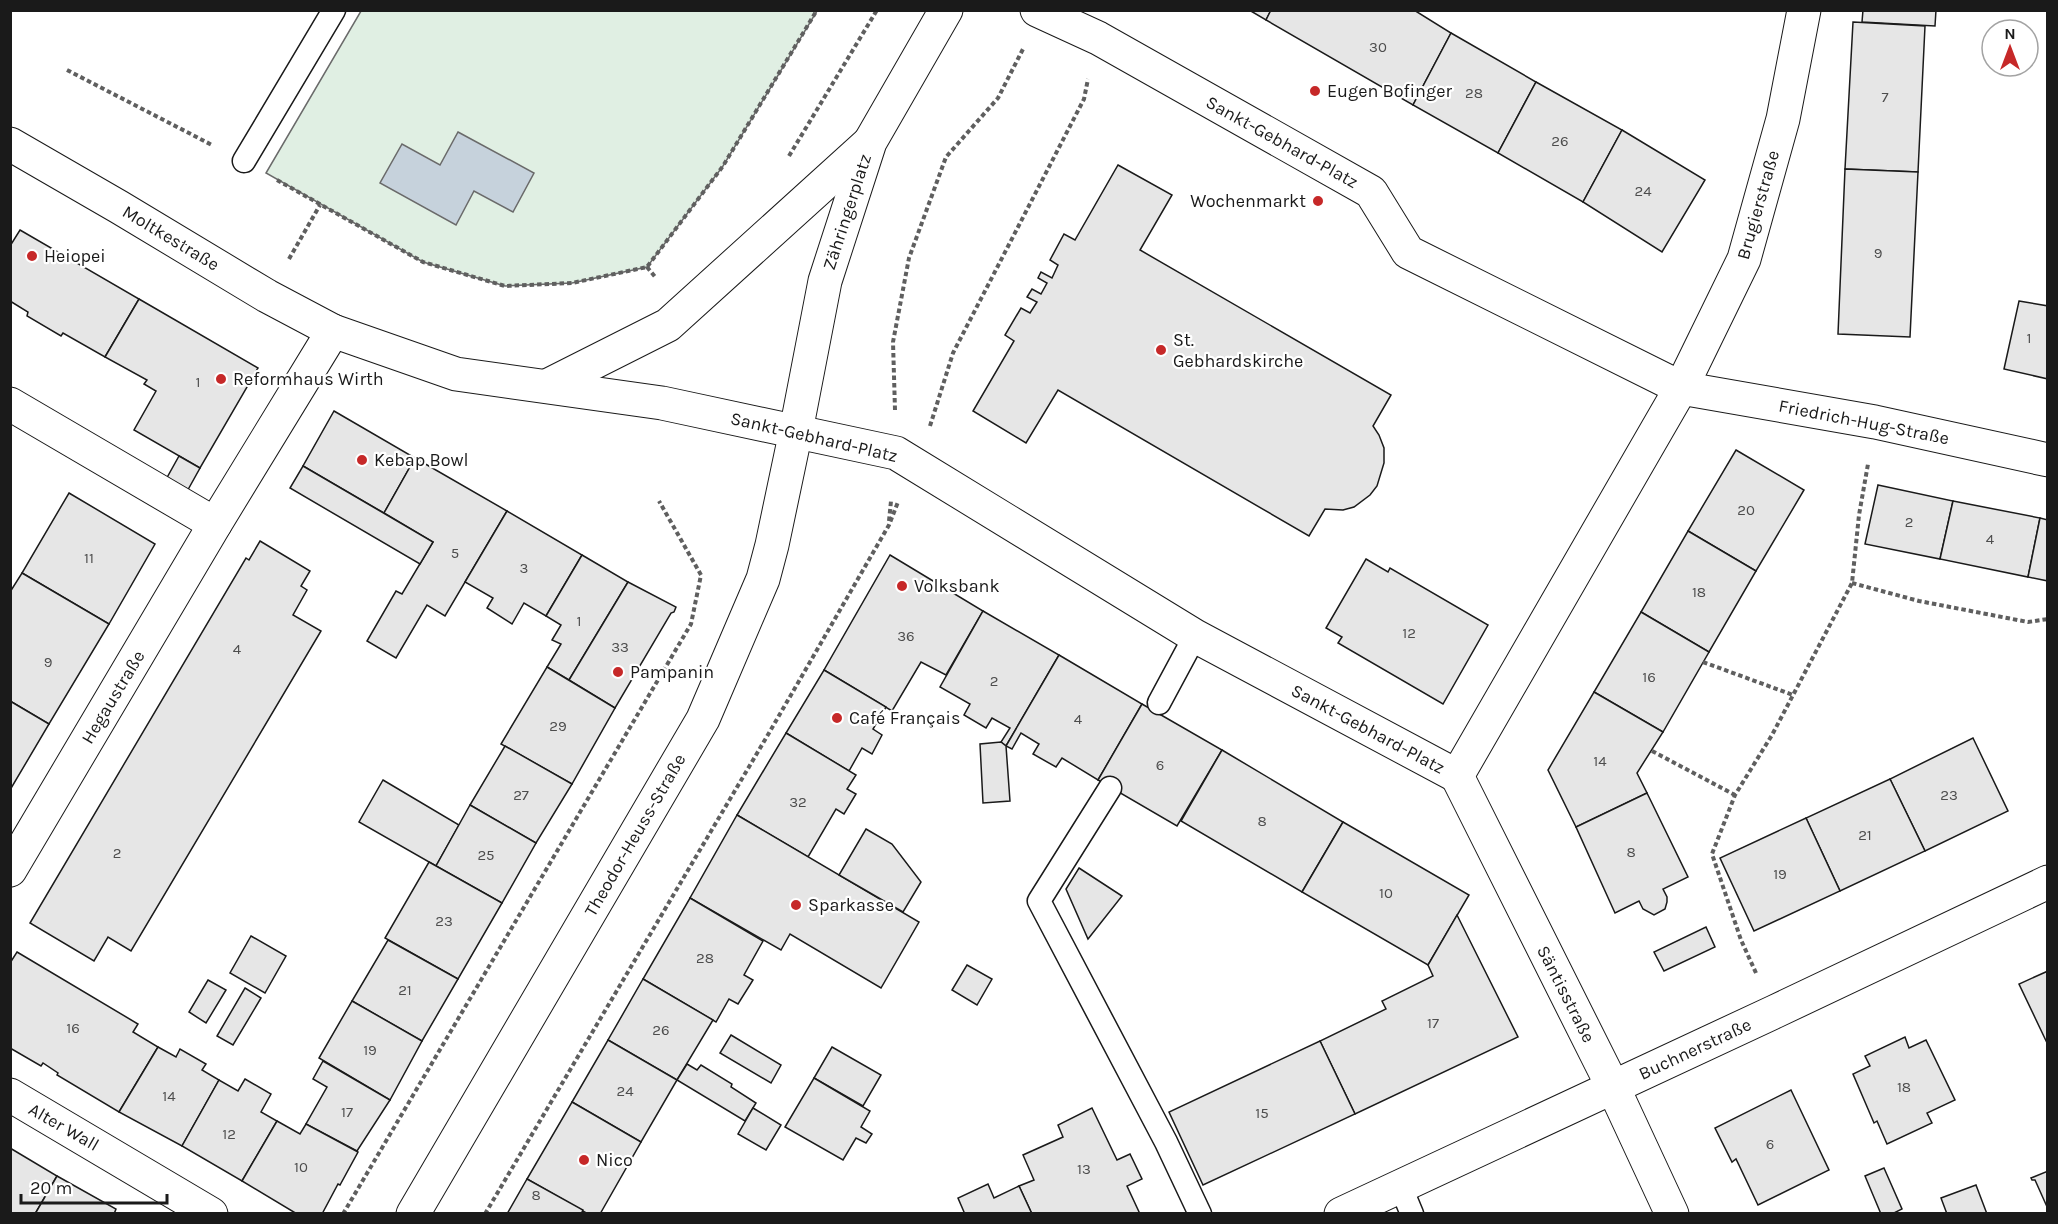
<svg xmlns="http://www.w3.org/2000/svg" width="2058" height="1224" viewBox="0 0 2058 1224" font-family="Karla,sans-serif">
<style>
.green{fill:#e0efe3;stroke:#6a6a6a;stroke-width:1.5}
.water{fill:#c6d2dc;stroke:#6a6a6a;stroke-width:1.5}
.building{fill:#e6e6e6;stroke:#1a1a1a;stroke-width:1.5}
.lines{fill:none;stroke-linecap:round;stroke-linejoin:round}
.service-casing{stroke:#1a1a1a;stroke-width:25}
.minor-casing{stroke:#1a1a1a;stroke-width:35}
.secondary-casing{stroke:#1a1a1a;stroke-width:35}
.path{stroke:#5f5f5f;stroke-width:4;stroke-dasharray:4.5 3;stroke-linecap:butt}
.service{stroke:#fff;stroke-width:22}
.minor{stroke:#fff;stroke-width:33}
.secondary{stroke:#fff;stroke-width:33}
.poi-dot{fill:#c62828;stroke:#fff;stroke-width:2}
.labels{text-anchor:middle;stroke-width:4.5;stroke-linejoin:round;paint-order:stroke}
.number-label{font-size:15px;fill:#4d4d4d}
.poi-label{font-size:18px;fill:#1a1a1a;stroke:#fff;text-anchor:start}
.street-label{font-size:18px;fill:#1a1a1a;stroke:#fff}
</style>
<rect width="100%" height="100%" fill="#fff"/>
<path class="green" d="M361 11H817L723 166 647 267 572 283 505 286 423 262 266 173Z"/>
<path class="water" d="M458 132 534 173 513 212 474 191 456 225 380 183 402 144 440 165Z"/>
<g class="building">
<path d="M1249 10H1271L1266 20Z"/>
<path d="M1271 10H1414L1451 33 1413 105 1266 20Z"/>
<path d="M1863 10H1936L1935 26 1862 22Z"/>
<path d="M1853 22 1925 26 1918 172 1845 169Z"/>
<path d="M1451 33 1536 82 1498 153 1413 105Z"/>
<path d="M1536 82 1622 130 1583 202 1498 153Z"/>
<path d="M1622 130 1705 180 1662 252 1583 202Z"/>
<path d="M1118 165 1172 195 1140 250 1391 395 1373 426 1379 435 1384 448V463L1377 486 1370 495 1354 507 1343 510 1325 509 1309 536 1058 390 1026 443 973 411 1014 341 1005 335 1021 308 1030 313 1037 302 1027 297 1032 289 1041 294 1047 283 1038 278 1041 272 1052 278 1058 265 1050 260 1064 234 1075 240Z"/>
<path d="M1845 169 1918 172 1910 337 1838 334Z"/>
<path d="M20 230 139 299 105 357 63 333 61 336 27 316 28 312 10 301V246Z"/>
<path d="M139 299 258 368 200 468 134 430 156 391 144 384 147 380 105 357Z"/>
<path d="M2019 301 2048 306V379L2004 369Z"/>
<path d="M334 411 415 458 384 513 303 466Z"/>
<path d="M1736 450 1804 490 1756 571 1688 531Z"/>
<path d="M179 456 200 468 185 495 164 483Z"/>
<path d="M415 458 507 511 445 616 427 605 396 658 367 641 396 591 402 594 433 542 384 513Z"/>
<path d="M303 466 433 542 420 564 290 488Z"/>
<path d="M1878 485 1953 501 1940 559 1865 544Z"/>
<path d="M69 493 155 544 109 624 22 573Z"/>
<path d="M1953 501 2040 518 2028 577 1940 559Z"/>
<path d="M507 511 582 555 546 616 524 603 512 624 487 608 493 598 465 582Z"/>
<path d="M2040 518 2048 520V581L2028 577Z"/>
<path d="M1688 531 1756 571 1709 652 1641 612Z"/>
<path d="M260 541 310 571 301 586 307 590 293 615 321 631 131 951 108 937 94 961 30 923 246 558 249 560Z"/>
<path d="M582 555 628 582 569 680 547 667 561 644 552 640 561 625 546 616Z"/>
<path d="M890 555 983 611 946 675 921 662 892 711 824 670Z"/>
<path d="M1366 559 1388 572 1390 568 1488 625 1443 704 1338 643 1342 637 1326 628Z"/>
<path d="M22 573 109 624 49 724 10 701V592Z"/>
<path d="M628 582 676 607 674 612 671 613 615 708 569 680Z"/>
<path d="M983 611 1059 655 1006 746 1001 742 1010 728 992 718 986 728 964 715 970 704 940 687Z"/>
<path d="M1641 612 1709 652 1663 732 1594 692Z"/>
<path d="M1059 655 1142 704 1098 780 1062 758 1056 767 1033 754 1039 744 1021 733 1012 749 1006 746Z"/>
<path d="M547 667 615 708 572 784 501 744Z"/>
<path d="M824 670 886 707 873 729 882 735 872 754 862 748 849 771 786 733Z"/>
<path d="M1594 692 1663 732 1637 773 1647 793 1576 827 1548 770Z"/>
<path d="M10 701 49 724 10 790Z"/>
<path d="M1142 704 1222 750 1177 826 1098 780Z"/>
<path d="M786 733 856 775 847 789 856 794 844 814 836 809 808 857 737 815Z"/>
<path d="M1973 738 2008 811 1925 851 1890 779Z"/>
<path d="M1001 742 1006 746 1010 801 983 803 980 744Z"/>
<path d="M505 746 572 784 536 843 470 805Z"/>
<path d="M1222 750 1343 822 1302 892 1181 821Z"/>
<path d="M1890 779 1925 851 1840 891 1806 818Z"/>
<path d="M383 780 459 825 436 866 359 822Z"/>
<path d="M1647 793 1688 877 1663 889 1667 897V902L1665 909 1654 915 1643 909 1639 901 1615 913 1576 827Z"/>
<path d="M470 805 536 843 502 903 436 866Z"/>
<path d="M737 815 919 922 881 988 790 934 781 950 690 898Z"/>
<path d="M1806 818 1840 891 1754 931 1720 858Z"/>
<path d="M1343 822 1469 895 1428 965 1302 892Z"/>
<path d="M866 829 892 844 921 882 903 912 839 875Z"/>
<path d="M429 862 502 903 458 979 385 938Z"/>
<path d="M1079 868 1122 896 1088 939 1066 889Z"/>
<path d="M690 898 763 941 744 975 753 980 738 1004 729 999 716 1022 643 979Z"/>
<path d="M1457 915 1518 1037 1355 1114 1320 1041 1386 1009 1382 1001 1433 976 1428 965Z"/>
<path d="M1706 927 1715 947 1664 971 1654 952Z"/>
<path d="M251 936 286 956 265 993 230 973Z"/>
<path d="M388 940 458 979 422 1041 352 1001Z"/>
<path d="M17 952 138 1024 133 1032 158 1047 119 1112 57 1075 58 1073 43 1063 41 1066 10 1048V963Z"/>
<path d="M967 965 992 979 977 1005 952 990Z"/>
<path d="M2048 971V1045L2019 984Z"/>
<path d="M643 979 713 1020 677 1080 608 1040Z"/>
<path d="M208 980 226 990 206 1023 189 1012Z"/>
<path d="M245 988 261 998 233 1045 217 1036Z"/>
<path d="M352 1001 422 1041 390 1100 319 1058Z"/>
<path d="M731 1035 781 1065 771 1083 720 1053Z"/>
<path d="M1905 1037 1909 1048 1926 1040 1955 1100 1927 1113 1932 1123 1887 1144 1877 1121 1874 1123 1853 1074 1870 1066 1865 1056Z"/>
<path d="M608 1040 677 1080 641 1142 572 1102Z"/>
<path d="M1320 1041 1355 1114 1203 1185 1169 1112Z"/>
<path d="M158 1047 176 1057 180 1049 206 1064 202 1070 219 1080 182 1146 119 1112Z"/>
<path d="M832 1047 881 1075 863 1106 814 1078Z"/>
<path d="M323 1061 390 1100 357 1151 306 1124 327 1087 313 1079Z"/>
<path d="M687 1064 697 1070 701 1065 732 1084 731 1087 756 1103 745 1121 677 1080Z"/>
<path d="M814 1078 870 1111 861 1127 872 1134 866 1143 856 1138 843 1160 785 1127Z"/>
<path d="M245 1079 271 1094 261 1112 277 1121 242 1181 182 1146 219 1080 238 1091Z"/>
<path d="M1791 1090 1829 1170 1758 1205 1736 1159 1732 1162 1715 1128Z"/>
<path d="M572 1102 641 1142 600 1214H588L527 1179Z"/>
<path d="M753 1108 781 1125 766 1150 738 1134Z"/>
<path d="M1092 1108 1117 1160 1130 1154 1142 1179 1127 1186 1140 1214H1032L1019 1186 1034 1180 1023 1155 1063 1137 1058 1125Z"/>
<path d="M277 1121 300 1134 306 1124 358 1152 340 1185 338 1184 322 1214H297L242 1181Z"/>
<path d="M10 1148 57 1176 35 1214H10Z"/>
<path d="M1884 1168 1902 1209 1892 1214H1881L1865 1176Z"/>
<path d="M2048 1171V1209L2035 1180H2032L2031 1178Z"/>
<path d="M57 1176 116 1209 114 1214H35Z"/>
<path d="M527 1179 583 1210 581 1214H507Z"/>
<path d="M988 1184 994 1198 1019 1186 1032 1214H961L964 1212 958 1198Z"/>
<path d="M1976 1185 1987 1214H1947L1941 1198Z"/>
</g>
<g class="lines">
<g class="service-casing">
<g id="service">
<path d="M244 161 334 10"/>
<path d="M1159 703 1195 636"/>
<path d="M1110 788 1039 901 1166 1142 1200 1214"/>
<path d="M1400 1185 1412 1214"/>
</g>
</g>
<g class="minor-casing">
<g id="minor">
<path d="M1037 10 1098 38 1371 192 1408 252 1681 388 1875 422 2048 460"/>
<path d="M10 144 119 207 267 296 333 331 456 374 662 403 896 453 1195 636 1457 776"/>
<path d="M10 404 215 524"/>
<path d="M1457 776 1681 388 1744 259 1783 119 1804 10"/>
<path d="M1457 776 1613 1087 1672 1214"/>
<path d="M10 870 215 524 333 331"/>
<path d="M10 1095 211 1214"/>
<path d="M1341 1214 1774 1012 2048 882"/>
</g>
</g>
<g class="secondary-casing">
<g id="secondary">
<path d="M547 386 668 325 869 143"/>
<path d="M413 1214 703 719 763 579 772 545 796 431 825 281 870 142 946 10"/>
</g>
</g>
<g class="path">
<path d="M67 70 212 145"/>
<path d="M789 156 877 10"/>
<path d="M277 180 423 262 505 286 572 283 647 267 723 166 817 10"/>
<path d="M289 259 320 205"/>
<path d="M647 267 656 278"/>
<path d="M895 410 893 342 909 258 946 157 998 98 1023 49"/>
<path d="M930 426 953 353 1084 99 1088 79"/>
<path d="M889 521 891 501"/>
<path d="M1852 583 1919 601 2028 622 2048 619"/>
<path d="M1703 662 1793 695"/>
<path d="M1652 751 1735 795"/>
<path d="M1756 973 1741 940 1712 854 1735 795 1772 735 1852 583 1859 515 1868 464"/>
<path d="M343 1214 691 624 701 575 659 501"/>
<path d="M485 1214 769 733 889 525 898 502"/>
</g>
<use href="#service" class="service"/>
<use href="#minor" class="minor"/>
<use href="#secondary" class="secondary"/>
</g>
<g class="poi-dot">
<circle cx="1315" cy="91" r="6"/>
<circle cx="1318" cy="201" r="6"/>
<circle cx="32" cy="256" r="6"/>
<circle cx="1161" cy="350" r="6"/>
<circle cx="221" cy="379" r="6"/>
<circle cx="362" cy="460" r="6"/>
<circle cx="902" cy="586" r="6"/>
<circle cx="618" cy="672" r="6"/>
<circle cx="837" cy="718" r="6"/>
<circle cx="796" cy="905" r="6"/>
<circle cx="584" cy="1160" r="6"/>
</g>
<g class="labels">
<g class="number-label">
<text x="1378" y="52">30</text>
<text x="1474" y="98">28</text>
<text x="1885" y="102">7</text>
<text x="1560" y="146">26</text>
<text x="1643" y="196">24</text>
<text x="1878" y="258">9</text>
<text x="2029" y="343">1</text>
<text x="198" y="387">1</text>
<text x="1746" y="515">20</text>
<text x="1909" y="527">2</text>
<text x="1990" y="544">4</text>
<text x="455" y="558">5</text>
<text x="89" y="563">11</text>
<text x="524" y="573">3</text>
<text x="1699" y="597">18</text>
<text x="579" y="626">1</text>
<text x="1409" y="638">12</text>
<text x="906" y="641">36</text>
<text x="620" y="652">33</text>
<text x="237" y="654">4</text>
<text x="48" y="667">9</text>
<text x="1649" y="682">16</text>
<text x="994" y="686">2</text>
<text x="1078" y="724">4</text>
<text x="558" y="731">29</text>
<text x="1600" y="766">14</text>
<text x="1160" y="770">6</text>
<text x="521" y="800">27</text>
<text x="1949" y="800">23</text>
<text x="798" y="807">32</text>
<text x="1262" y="826">8</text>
<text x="1865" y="840">21</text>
<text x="1631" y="857">8</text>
<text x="117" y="858">2</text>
<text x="486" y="860">25</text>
<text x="1780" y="879">19</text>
<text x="1386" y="898">10</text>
<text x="444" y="926">23</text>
<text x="705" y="963">28</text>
<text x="405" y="995">21</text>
<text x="1433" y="1028">17</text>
<text x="73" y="1033">16</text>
<text x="661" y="1035">26</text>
<text x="370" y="1055">19</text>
<text x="1904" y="1092">18</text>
<text x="625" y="1096">24</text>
<text x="169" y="1101">14</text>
<text x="347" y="1117">17</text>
<text x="1262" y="1118">15</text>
<text x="229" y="1139">12</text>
<text x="1770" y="1149">6</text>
<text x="301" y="1172">10</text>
<text x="1084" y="1174">13</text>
<text x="536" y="1200">8</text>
</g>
<g class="poi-label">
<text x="1327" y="97">Eugen Bofinger</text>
<text x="1306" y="207" text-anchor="end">Wochenmarkt</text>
<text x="44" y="262">Heiopei</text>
<text x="1173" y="346">St.<tspan x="1173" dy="21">Gebhardskirche</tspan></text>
<text x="233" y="385">Reformhaus Wirth</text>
<text x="374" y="466">Kebap Bowl</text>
<text x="914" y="592">Volksbank</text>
<text x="630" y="678">Pampanin</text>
<text x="849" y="724">Café Français</text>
<text x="808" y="911">Sparkasse</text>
<text x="596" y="1166">Nico</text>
</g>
<g class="street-label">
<text transform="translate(1282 142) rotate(29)" y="6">Sankt-Gebhard-Platz</text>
<text transform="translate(1758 205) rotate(-74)" y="6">Brugierstraße</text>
<text transform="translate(847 212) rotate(-72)" y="6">Zähringerplatz</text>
<text transform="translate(171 238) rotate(31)" y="6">Moltkestraße</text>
<text transform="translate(1864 422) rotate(11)" y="6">Friedrich-Hug-Straße</text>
<text transform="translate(814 437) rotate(13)" y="6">Sankt-Gebhard-Platz</text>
<text transform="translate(113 697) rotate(-59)" y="6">Hegaustraße</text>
<text transform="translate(1368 729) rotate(28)" y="6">Sankt-Gebhard-Platz</text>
<text transform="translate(635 835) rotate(-60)" y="6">Theodor-Heuss-Straße</text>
<text transform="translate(1566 994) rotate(63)" y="6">Säntisstraße</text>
<text transform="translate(1695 1049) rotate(-25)" y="6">Buchnerstraße</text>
<text transform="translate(64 1127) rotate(30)" y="6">Alter Wall</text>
</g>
</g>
<rect width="2058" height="1224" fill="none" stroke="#1a1a1a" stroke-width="24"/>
<g transform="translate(2010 48)"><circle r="28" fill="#ffffff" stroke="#a3a3a3" stroke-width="1.5"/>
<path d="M0-4.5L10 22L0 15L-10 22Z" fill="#c62828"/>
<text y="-9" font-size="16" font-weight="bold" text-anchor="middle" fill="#1a1a1a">N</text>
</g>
<path d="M21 1194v9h146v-9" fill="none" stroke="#1a1a1a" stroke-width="3"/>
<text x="30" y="1194" font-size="18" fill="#1a1a1a" stroke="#ffffff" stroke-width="4.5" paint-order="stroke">20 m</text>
</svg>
